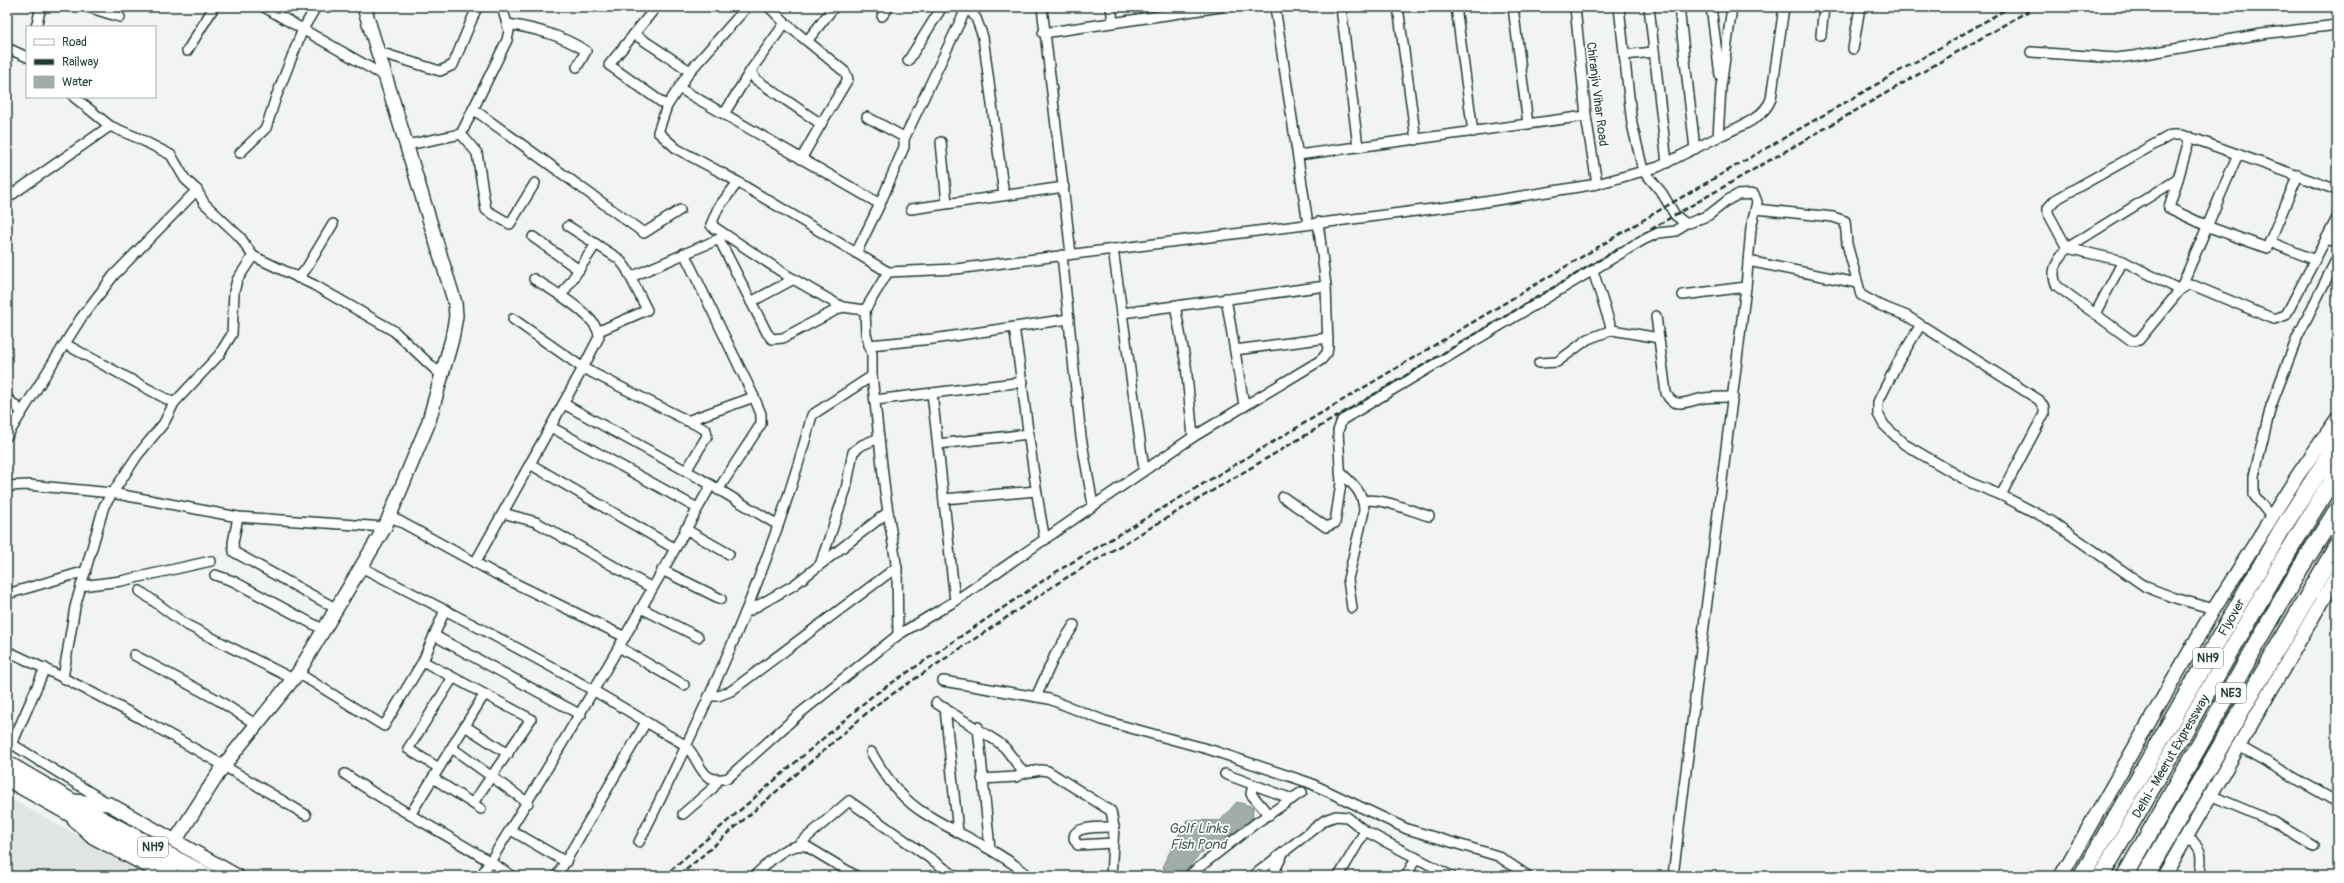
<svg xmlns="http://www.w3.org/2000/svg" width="2344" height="883" viewBox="0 0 2344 883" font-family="Pangolin,sans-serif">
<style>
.built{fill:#e0e4e3}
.water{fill:#a1adaa;stroke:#6d807b}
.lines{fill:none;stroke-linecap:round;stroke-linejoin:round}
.street-casing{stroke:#1f3d34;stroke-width:12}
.secondary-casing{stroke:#1f3d34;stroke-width:16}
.highway-casing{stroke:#1f3d34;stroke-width:19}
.street{stroke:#fff;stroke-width:9}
.secondary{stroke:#fff;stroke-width:13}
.highway{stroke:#fff;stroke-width:16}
.rail{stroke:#1f3d34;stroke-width:2.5;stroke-dasharray:6 3;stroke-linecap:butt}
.labels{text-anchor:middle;stroke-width:3.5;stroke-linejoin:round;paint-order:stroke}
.shield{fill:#fff;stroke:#627771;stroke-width:1}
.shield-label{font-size:12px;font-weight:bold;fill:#1f3d34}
.street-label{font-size:13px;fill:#1f3d34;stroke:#fff}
.water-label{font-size:14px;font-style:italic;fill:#465f57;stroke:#fff}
</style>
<rect width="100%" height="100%" fill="#f2f3f3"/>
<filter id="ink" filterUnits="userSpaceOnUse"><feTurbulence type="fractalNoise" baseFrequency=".025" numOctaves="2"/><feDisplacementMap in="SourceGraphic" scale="8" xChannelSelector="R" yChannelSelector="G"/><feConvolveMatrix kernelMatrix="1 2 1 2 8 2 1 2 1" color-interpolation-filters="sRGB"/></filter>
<g filter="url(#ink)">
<path class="built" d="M7 797 153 876H7Z"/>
<path class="water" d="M1237 802 1253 807 1252 823 1221 840 1218 848C1214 849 1209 849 1205 851 1189 859 1189 881 1165 874L1163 865 1187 820 1220 821Z"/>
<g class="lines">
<g class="street-casing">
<g id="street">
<path d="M87 7 120 17"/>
<path d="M264 7 386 77"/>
<path d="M656 7 609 65 667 106"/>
<path d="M747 7 690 71 667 106 658 132 677 149 724 174 888 272 956 269 1472 204 1597 184 1658 167 1718 137 1721 87 1732 7"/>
<path d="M769 7 785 23 845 72 848 79 821 124"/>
<path d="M967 7 976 18 983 37 1004 195"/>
<path d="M1042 7 1071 254"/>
<path d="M1111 7 1113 22"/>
<path d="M1275 7 1308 224"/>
<path d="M1341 7 1358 147"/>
<path d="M1398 7 1416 140"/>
<path d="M1456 7 1473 132"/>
<path d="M1513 7 1528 124"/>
<path d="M1575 7 1586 116 1597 184"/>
<path d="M1619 7 1632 124 1643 170 1662 193 1675 215 1685 223H1689L1709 215 1728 200 1737 195 1754 194 1757 202 1751 228 1746 287 1673 876"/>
<path d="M1649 7 1667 163"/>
<path d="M1679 7 1695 149"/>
<path d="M1711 7 1720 75"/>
<path d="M882 16 889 7"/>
<path d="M785 23 751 70 755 79 821 124 801 159"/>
<path d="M508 24C537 29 561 35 586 51L577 67"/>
<path d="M36 27 41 7"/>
<path d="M1043 33 1221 7"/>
<path d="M634 34 690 71"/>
<path d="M1821 35 1824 7"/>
<path d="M807 41 834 7"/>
<path d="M7 48 27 57"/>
<path d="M1853 49 1860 7"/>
<path d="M187 51 214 7"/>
<path d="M379 52 440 71 453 65 477 7"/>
<path d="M2031 52 2116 58 2133 56 2262 34 2337 25"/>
<path d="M1624 55 1654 52"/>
<path d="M908 61 942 7"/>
<path d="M679 88 880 204"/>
<path d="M74 97 110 126 138 138 171 155 185 179 197 190 204 203 240 237 253 256 314 285 394 331 441 375"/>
<path d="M473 109 644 233 680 210"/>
<path d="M724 114 751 70"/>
<path d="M461 134 477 153 486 210 510 224 535 183"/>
<path d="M1718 137C1737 127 1763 120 1771 99L1784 7"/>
<path d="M904 139 967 7"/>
<path d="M941 142 947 203"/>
<path d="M407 145 461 134 507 40 509 31 502 7"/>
<path d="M240 153 266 128 276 97 303 29 316 7"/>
<path d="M1298 155 1586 116"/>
<path d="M2178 179 2169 208 2209 227 2267 248 2298 175"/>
<path d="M2337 190 2195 139 2181 135H2171L2055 200 2048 208V213L2067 248C2058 261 2049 270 2057 286L2132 341 2139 340 2180 290 2190 284 2274 319 2286 315 2337 218"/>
<path d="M7 198 110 126"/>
<path d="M911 209 1064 187"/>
<path d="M1756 209 1833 217 1845 221 1847 244 1861 295 1879 305 1907 316 2039 400 2044 408V414L2001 495"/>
<path d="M711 225 788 276 842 307 865 310"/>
<path d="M568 226 619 259 626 268 647 310 599 331"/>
<path d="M714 229 711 225 718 208 738 182"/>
<path d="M533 237 579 270"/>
<path d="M2326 240 2337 241"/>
<path d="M2270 242 2315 260"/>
<path d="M2067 248 2178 179 2190 137"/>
<path d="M2067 248 2123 261"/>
<path d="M1113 249 1144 469"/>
<path d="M684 253 754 397 687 421"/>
<path d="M856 253 880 204 904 147V139L902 136 867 117"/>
<path d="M1062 255 1081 437 1093 505"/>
<path d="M1748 261 1857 283"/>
<path d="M1593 271 1612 330"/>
<path d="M888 272 865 310 866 334 872 354V376L885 492 897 570 898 635"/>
<path d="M631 277 719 239 767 333 772 339 783 338 842 307"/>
<path d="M298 278 306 269 333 224"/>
<path d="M1683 295 1746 287"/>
<path d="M561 296 596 244"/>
<path d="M1226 298 1244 405"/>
<path d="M751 302 794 279"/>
<path d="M1175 305 1186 365 1193 437"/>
<path d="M1122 313 1326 286"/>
<path d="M2095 314 2123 261 2180 290 2238 154"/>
<path d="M1656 316 1666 393C1674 411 1690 400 1704 398 1714 397 1723 397 1733 397"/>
<path d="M513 319 583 368 599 337C599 316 550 289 534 279"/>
<path d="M1920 326 1897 364 1878 402V414L1884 425 1904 444 1971 483 2001 495 2051 521 2146 587 2175 598 2214 609"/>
<path d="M1014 327C1025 398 1031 470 1045 540"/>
<path d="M65 344 174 403"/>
<path d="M869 345 933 339 1069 319"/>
<path d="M1235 350 1328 338"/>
<path d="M1539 363 1557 362 1588 339 1612 330 1659 338"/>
<path d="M932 393 955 601"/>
<path d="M7 398 22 412"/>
<path d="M875 400 1023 382"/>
<path d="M564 404 701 479 778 525"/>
<path d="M551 427 697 508"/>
<path d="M7 436 81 318 114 275 197 190"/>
<path d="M938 444 1029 434"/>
<path d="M530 464 674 548"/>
<path d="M1340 472C1353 484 1364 493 1364 511L1348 579 1352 608"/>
<path d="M7 486 28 485 112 493 238 517 385 527"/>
<path d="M718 490 761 424V414L754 397"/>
<path d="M1283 497 1326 527 1335 523 1341 483 1338 431 1342 420 1643 240 1658 233 1676 231 1685 223"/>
<path d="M944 499 1036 491"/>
<path d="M1364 501C1381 497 1411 511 1429 516"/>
<path d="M503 513 536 522 652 588"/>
<path d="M390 516 496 574 625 637"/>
<path d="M238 517 233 543 234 552 337 609"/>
<path d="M2272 518 2254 495V476L2271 406 2297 338 2337 258"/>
<path d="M685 529 729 554"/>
<path d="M821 562 846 489 853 452 862 445 879 438"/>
<path d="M475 563 583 368 706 430 707 436 686 471"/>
<path d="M361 567C463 619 565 671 661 731 669 736 680 741 687 747 702 763 700 785 728 778L799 714 898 635 955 601 1193 437 1321 360 1327 353 1328 347 1326 286 1318 222"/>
<path d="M662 570 721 599"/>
<path d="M215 575 233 581 324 630"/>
<path d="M81 586 121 581 211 561"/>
<path d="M140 591 185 624 293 679"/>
<path d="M7 594 86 571"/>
<path d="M641 608 698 637"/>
<path d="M745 613 794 585 888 512"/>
<path d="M435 636 581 715"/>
<path d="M619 647 684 685"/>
<path d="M7 651C110 698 209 756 306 815"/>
<path d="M134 655 218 700 257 725"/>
<path d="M428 664 531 719 473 803"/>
<path d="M298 673 384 726 423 661 445 610"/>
<path d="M63 678 75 607 104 506 137 456 164 423 174 403 219 355 232 334 234 292 237 280 253 256"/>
<path d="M943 681 1049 699 1105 721 1211 750 1310 783 1407 829 1498 856 1528 876"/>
<path d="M709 696H718L731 691 897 567"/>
<path d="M1036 697 1055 655 1074 625"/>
<path d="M936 703 998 742 1005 748 1024 773 1041 770 1048 771 1111 811 1114 827 1111 876"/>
<path d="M945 708 958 832"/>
<path d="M465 726 508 754"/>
<path d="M978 727 990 849"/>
<path d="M7 741 106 802"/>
<path d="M12 744 45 668"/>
<path d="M2237 745 2337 802"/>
<path d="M452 748 528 803"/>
<path d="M871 752C884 775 901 799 924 813 959 835 997 849 1029 876"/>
<path d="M439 768 408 749 452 679"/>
<path d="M345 774C399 812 458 839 512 876"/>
<path d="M1225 774 1292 799"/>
<path d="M433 778 481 809"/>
<path d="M982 779 1016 777 1024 773"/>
<path d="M1253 785 1251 794 1269 815"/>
<path d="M2210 795 2274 822 2314 846"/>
<path d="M683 814 713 788 718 780"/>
<path d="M410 815 484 695"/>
<path d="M511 830 566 862"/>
<path d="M2186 838C2205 846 2201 858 2200 876"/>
<path d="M639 842C708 705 773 564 812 415L872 376"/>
<path d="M1113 843 1078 845C1061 825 1104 827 1114 827"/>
<path d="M798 845 849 801 955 876"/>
<path d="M481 876C562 748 637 617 711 485"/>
<path d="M557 876 646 722"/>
<path d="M754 876C769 863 784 843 806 846L856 876"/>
<path d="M1188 876 1256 823 1302 792"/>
<path d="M1253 876 1325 820 1336 816 1347 817 1365 831 1451 876"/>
<path d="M1272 876 1282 856"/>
<path d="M1339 876 1365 831"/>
<path d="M1406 876 1416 858"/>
</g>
</g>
<g class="secondary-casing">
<g id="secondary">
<path d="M73 801 109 804 237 876"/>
<path d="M74 820 93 837 166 876"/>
<path d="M175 841 224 765 298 673 385 527 428 424 452 339 456 316 455 303 364 7"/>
<path d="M2061 876 2214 609 2298 475 2337 419"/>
<path d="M2164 876 2337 575"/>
</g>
</g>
<g class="highway-casing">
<g id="highway">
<path d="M7 764 99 818 207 876"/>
<path d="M7 778 183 876"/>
<path d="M2082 876 2282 529 2337 443"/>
<path d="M2101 876 2282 562 2337 472"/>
<path d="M2125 876 2299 570 2337 510"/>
<path d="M2145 876 2337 546"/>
</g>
</g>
<use href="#street" class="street"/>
<use href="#secondary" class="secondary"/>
<use href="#highway" class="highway"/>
<g class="rail">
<path d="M664 876 871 697 1056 572 1670 204 2010 7"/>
<path d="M679 876 876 705 1061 581 1675 215 2035 7"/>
</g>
</g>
</g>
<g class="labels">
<g class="shield">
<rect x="2193" y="648" width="30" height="20" rx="3"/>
<rect x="2216" y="683" width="30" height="20" rx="3"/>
<rect x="138" y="837" width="30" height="20" rx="3"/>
</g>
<g class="shield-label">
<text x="2208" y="662">NH9</text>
<text x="2231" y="697">NE3</text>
<text x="153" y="851">NH9</text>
</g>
<g class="street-label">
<text transform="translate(1598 94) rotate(83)" y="5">Chiranjiv Vihar Road</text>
<text transform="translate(2231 617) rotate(-60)" y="5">Flyover</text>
<text transform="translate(2170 756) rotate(-60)" y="5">Delhi - Meerut Expressway</text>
</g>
<g class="water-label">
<text x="1198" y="833">Golf Links<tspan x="1198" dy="16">Fish Pond</tspan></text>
</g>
</g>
<rect width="2344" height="883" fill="none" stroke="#fff" stroke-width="24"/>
<rect x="12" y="12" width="2320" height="859" fill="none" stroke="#1f3d34" stroke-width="1.5" filter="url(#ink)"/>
<rect x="26" y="26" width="130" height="72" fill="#ffffff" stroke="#a5b1ae"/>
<rect x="34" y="39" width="20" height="6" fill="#ffffff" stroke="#a5b1ae"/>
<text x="62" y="46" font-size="12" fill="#1f3d34">Road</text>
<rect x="34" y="59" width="20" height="6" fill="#1f3d34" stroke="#a5b1ae"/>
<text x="62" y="66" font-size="12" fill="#1f3d34">Railway</text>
<rect x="34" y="76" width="20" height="12" fill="#a1adaa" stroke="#a5b1ae"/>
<text x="62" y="86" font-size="12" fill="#1f3d34">Water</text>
</svg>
